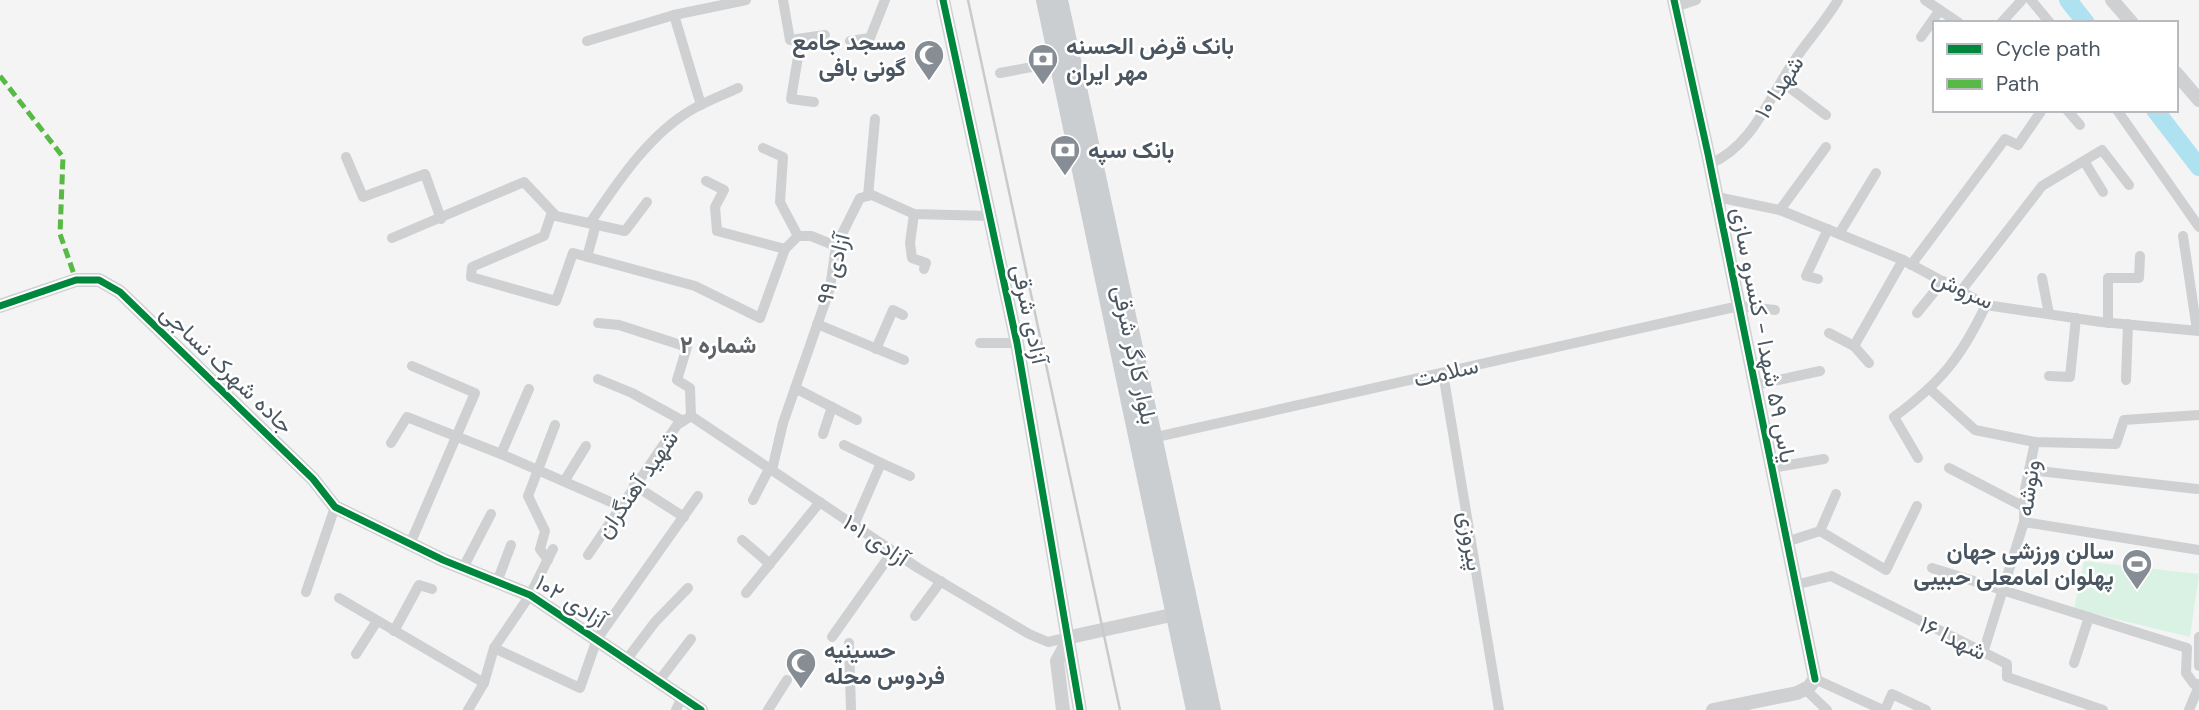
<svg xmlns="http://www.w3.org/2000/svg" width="2199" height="710" viewBox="0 0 2199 710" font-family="'DM Sans',Vazirmatn,sans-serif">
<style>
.green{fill:#d9f2e3}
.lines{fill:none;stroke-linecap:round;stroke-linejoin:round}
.river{stroke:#aee2f0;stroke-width:18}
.minor{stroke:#ced0d2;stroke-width:10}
.tertiary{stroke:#ced0d2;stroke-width:14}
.primary{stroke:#caced1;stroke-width:18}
.rail{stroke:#c9cacc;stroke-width:2.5}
.quiet{stroke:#58b947;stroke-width:5;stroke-dasharray:10 5;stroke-linecap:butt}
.cycleway-casing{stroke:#fff;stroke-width:11}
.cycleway{stroke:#00873e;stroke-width:7}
.labels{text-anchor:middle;stroke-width:5;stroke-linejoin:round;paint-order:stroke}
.poi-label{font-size:23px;font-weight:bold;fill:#4a5661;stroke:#fff;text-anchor:start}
.street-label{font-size:23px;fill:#4a5661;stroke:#fff}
.neighbourhood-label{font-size:24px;font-weight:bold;fill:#5f6368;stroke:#fff}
</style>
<rect width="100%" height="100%" fill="#f4f4f4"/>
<path class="green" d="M2084 561 2199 574 2190 637 2074 609Z"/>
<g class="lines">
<g class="river">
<path d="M2068 0 2086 23"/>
<path d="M2155 110 2199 167"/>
</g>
<g class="minor">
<path d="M783 0 790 40 825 35"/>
<path d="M1925 0 1959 23"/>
<path d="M2031 0 2050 23"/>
<path d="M1675 7 1696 0"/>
<path d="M674 15 701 105"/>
<path d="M2001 23 2022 0"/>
<path d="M1921 37 1940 10"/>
<path d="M801 39 791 99 814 102"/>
<path d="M587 41 674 15 746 0"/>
<path d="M850 41 870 38 885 0"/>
<path d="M1000 73 1058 62"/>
<path d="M1782 82 1826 115"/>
<path d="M2067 110 2080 125"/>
<path d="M2117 110 2199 227"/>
<path d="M763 148 783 157 780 202 798 236"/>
<path d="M346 157 363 197 425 174 441 219"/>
<path d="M2084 161 2103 192"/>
<path d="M1710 164C1753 146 1769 97 1794 61 1808 40 1825 22 1838 0"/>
<path d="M706 181 724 190 715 207 717 231 785 249"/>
<path d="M868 196 875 119"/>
<path d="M1717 197 1780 210 1903 260 1986 305 2101 322 2199 331"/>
<path d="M1780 210 1826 147"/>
<path d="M552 212 544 236 472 267 471 277 556 301 573 253 695 286 760 318 785 249 798 236H811L836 246"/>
<path d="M914 214 910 243 912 258 926 263 924 269"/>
<path d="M590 223C617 183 649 134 693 109 707 101 723 95 738 88"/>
<path d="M1839 234 1876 173"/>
<path d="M2183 236 2197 330"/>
<path d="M392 238 524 182 556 216 625 231 647 202"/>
<path d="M587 257 596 224"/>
<path d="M1911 265 2005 139 2018 145 2042 110"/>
<path d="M2042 278 2049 314"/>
<path d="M1818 279 1806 276 1828 229"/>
<path d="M1961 291 2042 186 2102 150 2129 185"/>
<path d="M1917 313 1943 281"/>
<path d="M598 323 619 325 687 347 677 380 690 388 691 416"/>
<path d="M2108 323V278H2139L2140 256"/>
<path d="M817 324 904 360"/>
<path d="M1829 333 1854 346"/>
<path d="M980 343H1017"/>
<path d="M876 349 893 310 903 315"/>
<path d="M1869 363 1854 346 1903 260"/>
<path d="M1443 373 1499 710"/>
<path d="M2049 376 2070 377 2076 318"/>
<path d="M598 379 632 393 683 421"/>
<path d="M2126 380 2128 324"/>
<path d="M1755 385 1820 371"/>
<path d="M795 388 857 420"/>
<path d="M1931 390 1975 430 2035 442 2116 444 2124 420 2199 415"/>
<path d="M691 416 918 568 1029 634 1048 642 1070 637"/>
<path d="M823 434 832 407"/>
<path d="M1152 438 1739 306 1775 310"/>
<path d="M391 443 407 417 501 454 529 389"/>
<path d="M844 445 881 463"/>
<path d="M501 454 620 506"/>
<path d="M1918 458 1894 417C1940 383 1961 358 1986 305"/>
<path d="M1771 468 1824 459"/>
<path d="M1949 468 2024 507"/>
<path d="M772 470 783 423 830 288 836 246 860 198 872 195 914 214 990 216"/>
<path d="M2029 470 2197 489"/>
<path d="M565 480 586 446"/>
<path d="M634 485 684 517"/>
<path d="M753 500 769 469"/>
<path d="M2024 522 2199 550"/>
<path d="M854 525 881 463 910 476"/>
<path d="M1820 531 1836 494"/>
<path d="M742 540 770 564"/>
<path d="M1786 542 1820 531 1886 570 1917 506"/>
<path d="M410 544 475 393 412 366"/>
<path d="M588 555 677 425 691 416"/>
<path d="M548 560 540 549 545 531 528 496 555 425"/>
<path d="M463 568 491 514"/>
<path d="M1932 568 2187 648 2186 673 2194 684H2199"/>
<path d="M497 582 511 545"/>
<path d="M1795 585 1831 576 2007 664V677L2103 710"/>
<path d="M306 592 335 507"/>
<path d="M746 593 820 502"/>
<path d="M339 598 484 683"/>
<path d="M915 616 941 581"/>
<path d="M394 631 419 585 432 589"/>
<path d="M832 637 893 551"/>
<path d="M2199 637V666"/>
<path d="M849 643 851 710"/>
<path d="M494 648 580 688 597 639 698 496"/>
<path d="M1983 653 2024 522 2025 489 2035 442"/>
<path d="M356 654 377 621"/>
<path d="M627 659 655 622 688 588"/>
<path d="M2074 663 2089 617"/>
<path d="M1815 679 1883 710"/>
<path d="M659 681 691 639"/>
<path d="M1805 689 1827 710"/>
<path d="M468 710 484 683 494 648 530 595 553 549"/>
<path d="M676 710 682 697"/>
<path d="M768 710 787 680"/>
<path d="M1885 710 1892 694 1926 710"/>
<path d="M2189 710 2199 686"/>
</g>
<g class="tertiary">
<path d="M943 0 1017 343 1080 710"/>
<path d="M1674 0 1708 154 1815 679 1809 687 1797 693 1713 710"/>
<path d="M2112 0 2132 23"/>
<path d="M2176 73 2199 100"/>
<path d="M0 306 76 280H99L120 292 313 479 335 507 443 560 530 595 701 710"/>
<path d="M1070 637 1176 614"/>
<path d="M1063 710 1057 661 1070 637"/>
</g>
<g class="primary">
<path d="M1045 0 1195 710"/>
<path d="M1059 0 1212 710"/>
</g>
<path class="rail" d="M968 0 1120 710"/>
<path class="quiet" d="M0 76 63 157 60 234 76 280"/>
<g class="cycleway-casing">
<g id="cycleway">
<path d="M943 0 1017 343 1080 710"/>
<path d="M1674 0 1708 154 1815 679"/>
<path d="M0 306 76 280H99L120 292 313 479 335 507 443 560 530 595 701 710"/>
</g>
</g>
<use href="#cycleway" class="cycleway"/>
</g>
<defs>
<g id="mosque-pin" transform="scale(1.575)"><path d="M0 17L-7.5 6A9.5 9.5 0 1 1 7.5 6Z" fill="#868d94" stroke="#fff"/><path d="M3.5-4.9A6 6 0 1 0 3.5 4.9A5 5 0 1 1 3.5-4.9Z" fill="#fff"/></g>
<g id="bank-pin" transform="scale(1.575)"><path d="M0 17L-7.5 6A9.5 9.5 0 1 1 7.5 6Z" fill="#868d94" stroke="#fff"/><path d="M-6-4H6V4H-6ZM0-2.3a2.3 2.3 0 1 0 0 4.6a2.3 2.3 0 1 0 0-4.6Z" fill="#fff"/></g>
<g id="stadium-pin" transform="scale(1.575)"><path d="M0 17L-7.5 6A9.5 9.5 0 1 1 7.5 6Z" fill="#868d94" stroke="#fff"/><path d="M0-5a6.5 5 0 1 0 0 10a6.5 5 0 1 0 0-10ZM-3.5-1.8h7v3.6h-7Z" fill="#fff"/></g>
</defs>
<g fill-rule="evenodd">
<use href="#mosque-pin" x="929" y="55"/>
<use href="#bank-pin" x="1043" y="59"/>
<use href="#bank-pin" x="1065" y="150"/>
<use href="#stadium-pin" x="2137" y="564"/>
<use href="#mosque-pin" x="801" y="663"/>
</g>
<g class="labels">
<g class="poi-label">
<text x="906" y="50" text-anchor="end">مسجد جامع<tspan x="906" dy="26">گونی بافی</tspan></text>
<text x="1066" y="54">بانک قرض الحسنه<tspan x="1066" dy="26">مهر ایران</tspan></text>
<text x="1088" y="158">بانک سپه</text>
<text x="2114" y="559" text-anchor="end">سالن ورزشی جهان<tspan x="2114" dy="26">پهلوان امامعلی حبیبی</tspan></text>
<text x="824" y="658">حسینیه<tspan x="824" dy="26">فردوس محله</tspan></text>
</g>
<g class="street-label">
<text transform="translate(1779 87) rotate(-57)" y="8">شهدا ۱۰</text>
<text transform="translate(833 269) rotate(-75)" y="8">آزادی ٩٩</text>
<text transform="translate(1963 289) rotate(25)" y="8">سروش</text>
<text transform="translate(1030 314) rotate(78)" y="8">آزادی شرقی</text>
<text transform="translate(1764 335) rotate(79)" y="8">یاس ۵۹ شهدا - کنسرو سازی</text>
<text transform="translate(1135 355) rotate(78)" y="8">بلوار کارگر شرقی</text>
<text transform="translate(227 369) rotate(44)" y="8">جاده شهرک نساجی</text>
<text transform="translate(1446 372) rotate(-13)" y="8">سلامت</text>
<text transform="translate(637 484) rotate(-55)" y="8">شهید آهنگران</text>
<text transform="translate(2028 488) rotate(-82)" y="8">ونوشه</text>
<text transform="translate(876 540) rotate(34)" y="8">آزادی ۱۰۱</text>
<text transform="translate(1471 541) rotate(81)" y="8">پیروزی</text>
<text transform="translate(571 601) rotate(32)" y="8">آزادی ۱۰۲</text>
<text transform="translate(1953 638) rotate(26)" y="8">شهدا ۱۶</text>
</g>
<g class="neighbourhood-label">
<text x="718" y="353">شماره ۲</text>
</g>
</g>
<rect x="1933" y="21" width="245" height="91" fill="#ffffff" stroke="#b7bbc0" stroke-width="2"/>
<rect x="1947" y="44" width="35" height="10" fill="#00873e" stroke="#b7bbc0" stroke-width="2"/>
<text x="1996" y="56" font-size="21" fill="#4a5661">Cycle path</text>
<rect x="1947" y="79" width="35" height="10" fill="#58b947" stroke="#b7bbc0" stroke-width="2"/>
<text x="1996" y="91" font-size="21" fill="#4a5661">Path</text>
</svg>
